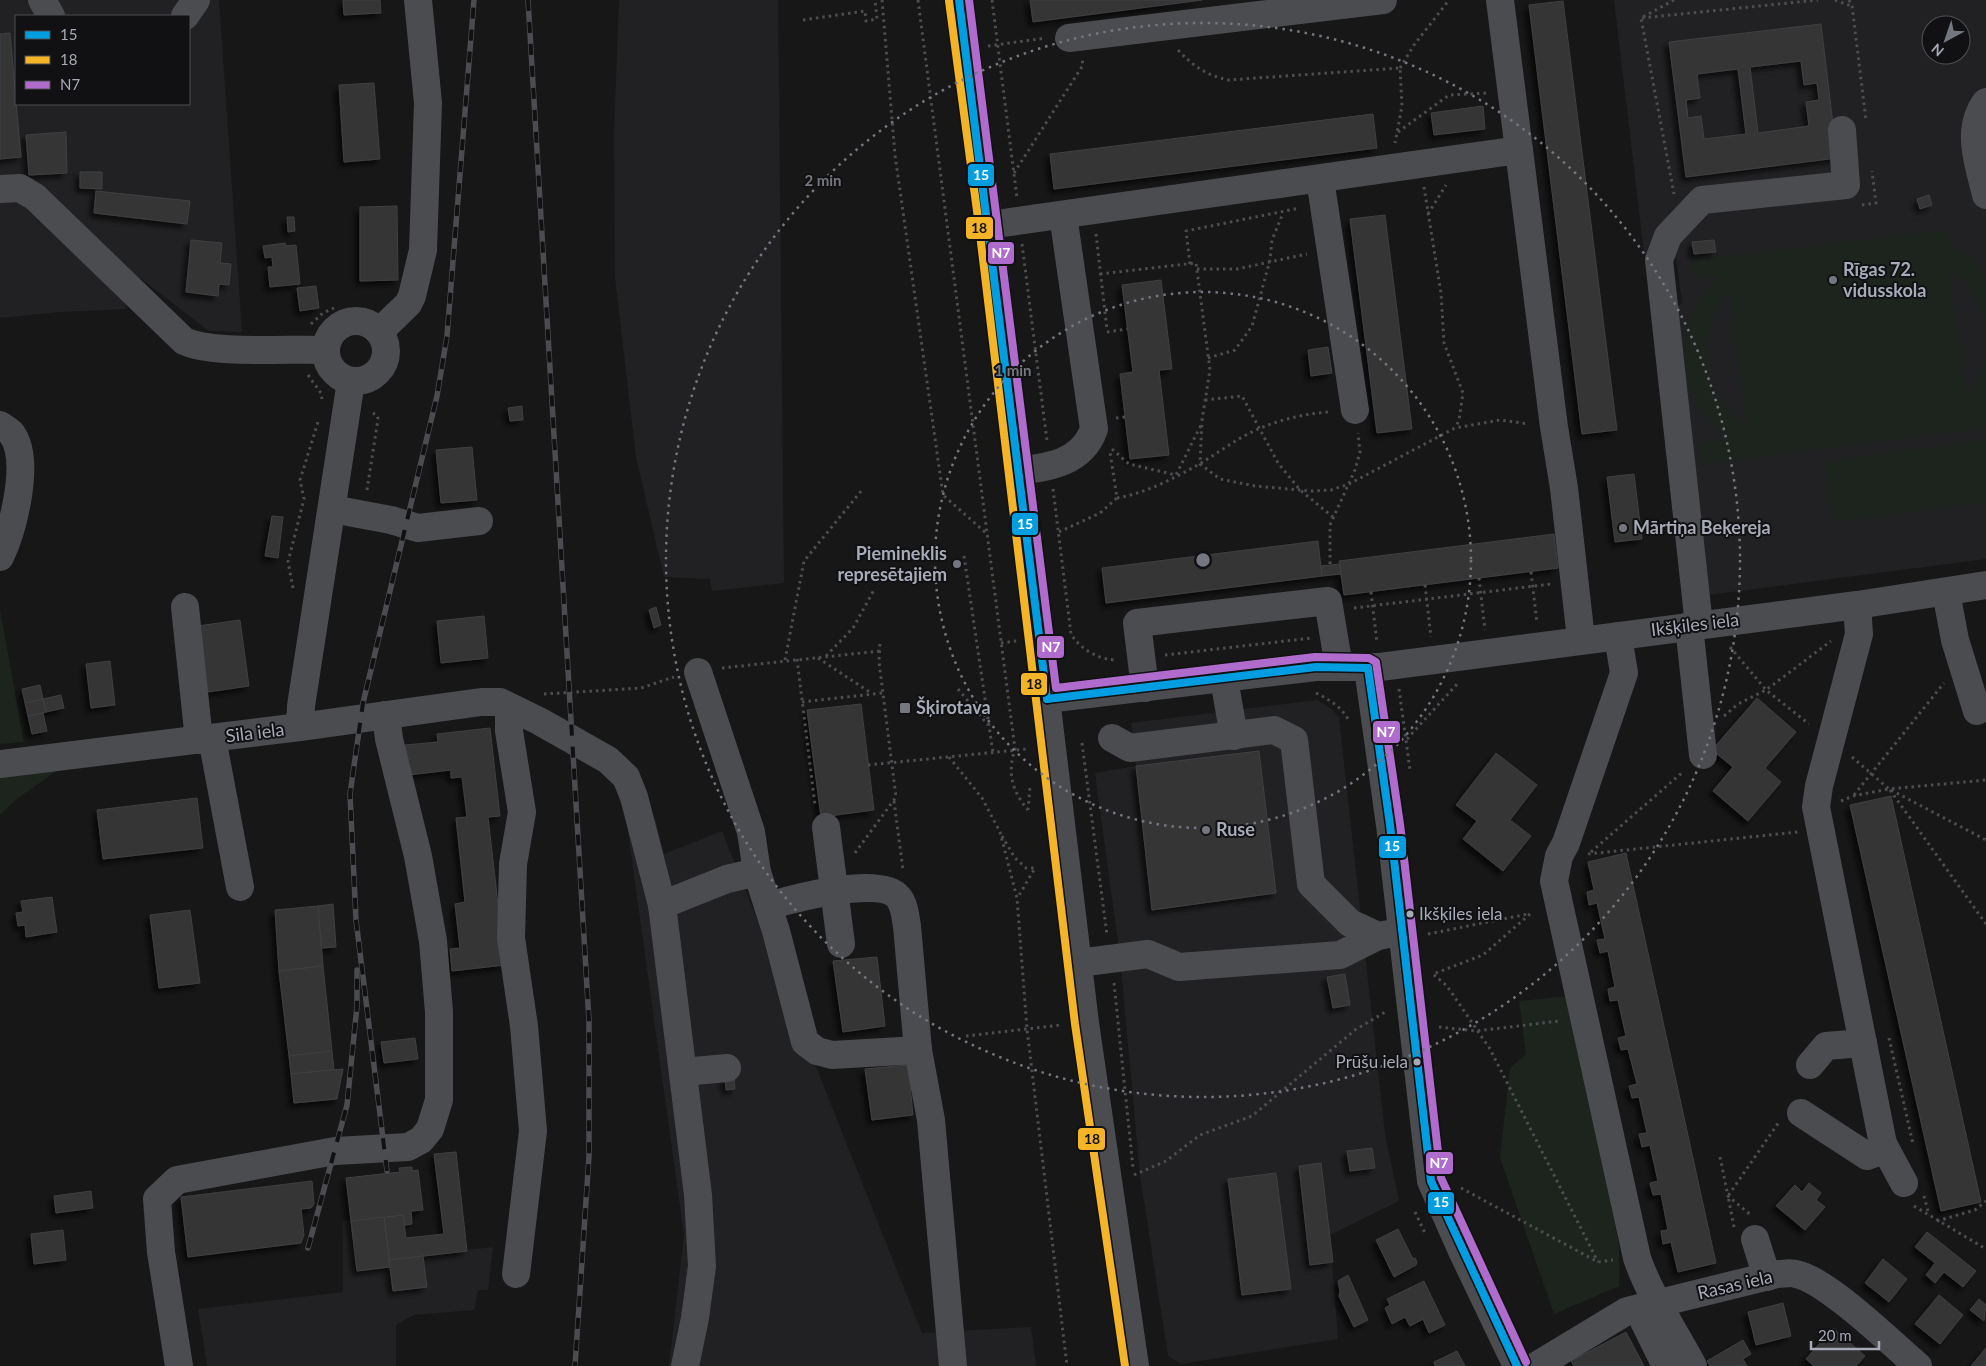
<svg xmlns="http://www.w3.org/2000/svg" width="1986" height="1366" viewBox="0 0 1986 1366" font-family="Lato,sans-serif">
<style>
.built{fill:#212123;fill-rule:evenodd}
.green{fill:#1d241e;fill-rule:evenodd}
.building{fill:#353536;stroke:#3f4043;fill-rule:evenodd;filter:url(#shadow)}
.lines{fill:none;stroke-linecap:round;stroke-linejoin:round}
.path{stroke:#4d4d52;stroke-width:3;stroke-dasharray:2.5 4;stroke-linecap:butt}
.minor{stroke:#4b4c50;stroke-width:28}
.rail-casing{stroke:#4b4c4f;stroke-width:5.5}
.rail{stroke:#111113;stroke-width:4;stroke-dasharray:11;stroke-linecap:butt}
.bus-1-casing{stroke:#111113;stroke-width:11}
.bus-2-casing{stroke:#111113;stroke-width:11}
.bus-3-casing{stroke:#111113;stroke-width:11}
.bus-1{stroke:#009de0;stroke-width:8}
.bus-2{stroke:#f4b427;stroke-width:8}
.bus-3{stroke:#b06ccc;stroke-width:8}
.ring{fill:none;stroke:#757780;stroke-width:2.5;stroke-dasharray:2.5 5}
.poi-dot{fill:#757780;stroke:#111113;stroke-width:2}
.bus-dot{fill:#a7abb8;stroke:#111113;stroke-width:2}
.labels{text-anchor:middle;stroke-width:4;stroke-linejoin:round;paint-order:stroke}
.bus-label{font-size:17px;fill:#a7abb8;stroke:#111113;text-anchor:start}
.poi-label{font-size:18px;font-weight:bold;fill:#a7abb8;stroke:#111113;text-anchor:start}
.street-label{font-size:18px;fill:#a7abb8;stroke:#111113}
.centre{fill:#757780;stroke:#111113;stroke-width:2.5}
.ring-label{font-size:15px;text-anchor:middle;font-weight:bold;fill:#757780;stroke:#111113;stroke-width:4;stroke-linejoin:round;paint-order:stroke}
.line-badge{stroke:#111113;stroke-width:2}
.badge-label{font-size:14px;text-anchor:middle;font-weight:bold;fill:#fff}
.pale-badge-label{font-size:14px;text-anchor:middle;font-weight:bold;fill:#111}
</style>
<defs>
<filter id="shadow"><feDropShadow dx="-4.5" dy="4.5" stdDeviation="2.5" flood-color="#0009"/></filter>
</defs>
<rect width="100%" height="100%" fill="#171717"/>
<g class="built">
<path d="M0 0H219L242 332 209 331 140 278 128 296 126 309 60 312 0 318ZM16 16H189V104H16Z"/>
<path d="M619 0H778L784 583 712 591 710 579 664 577 636 457 615 277 614 133Z"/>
<path d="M1614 0H1986V559L1701 596 1673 309 1682 303 1676 258 1645 261ZM1931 25H1961V55H1931Z"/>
<path d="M1317 700 1333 710 1339 718 1385 1134 1399 1201 1330 1235 1338 1339 1181 1364 1168 1356 1140 1175 1120 957 1095 773 1136 766 1131 723Z"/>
<path d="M655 818 664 854 722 831 922 1333 1031 1327 1036 1366H669L684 1235 627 825Z"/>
<path d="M387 1218 391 1259 493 1247 488 1290H478L474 1310 414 1315 396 1325V1366H207L198 1309 343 1292V1221Z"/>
</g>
<g class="green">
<path d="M1948 230 1949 244 1968 257 1986 275V327C1980 304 1970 281 1949 269L1966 399 1979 378 1986 355V428L1702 464 1699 443 1729 440C1719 430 1708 421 1700 409 1681 383 1680 329 1698 302 1704 292 1713 284 1721 276L1694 279 1691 260ZM1730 293 1746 426H1745C1737 419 1728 411 1721 402 1695 371 1703 318 1730 293Z"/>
<path d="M1986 440V502L1834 522 1826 461Z"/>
<path d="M0 610 24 742 0 744Z"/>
<path d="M61 768 18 798 0 815V776Z"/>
<path d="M1570 996 1619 1246V1286L1554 1314 1500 1158 1510 1068 1526 1054 1519 1001Z"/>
</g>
<g class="building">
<path d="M343 0H380L381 13 344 15Z"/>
<path d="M1030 0H1202L1033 22Z"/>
<path d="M1563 1 1617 430 1582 434 1529 5Z"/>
<path d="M1821 24 1837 158 1686 177 1669 42ZM1801 61 1804 85 1817 83 1819 100 1806 102 1809 126 1758 133 1750 67ZM1738 69 1746 134 1704 139 1701 116 1688 118 1686 100 1700 98 1697 74Z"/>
<path d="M10 33 21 157 0 159V34Z"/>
<path d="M374 83 380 159 344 162 339 85Z"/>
<path d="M1483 106 1485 129 1434 135 1431 113Z"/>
<path d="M1373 114 1377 148 1054 189 1050 154Z"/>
<path d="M66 132 67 173 29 175 26 135Z"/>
<path d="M80 172H102V189L80 188Z"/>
<path d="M96 191 190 201 187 224 94 213Z"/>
<path d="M1929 195 1932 205 1920 209 1917 199Z"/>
<path d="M397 206 398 280 360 281V207Z"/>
<path d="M1385 215 1412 429 1377 433 1350 219Z"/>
<path d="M287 217H294L295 231 288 232Z"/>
<path d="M191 240 222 243 220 263 231 264 229 285 219 284 218 296 186 292Z"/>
<path d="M1714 240 1716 252 1694 254 1692 242Z"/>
<path d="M285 243 286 246 296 245 300 284 270 287 268 267H273L272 257 265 258 263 246Z"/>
<path d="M1161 280 1172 369 1159 370 1169 455 1130 459 1120 374 1133 372 1122 285Z"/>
<path d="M316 286 319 308 300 311 297 288Z"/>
<path d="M1328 347 1332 373 1311 376 1308 350Z"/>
<path d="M522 406 523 420 510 421 508 408Z"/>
<path d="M472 447 477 500 441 503 436 450Z"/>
<path d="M1634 474 1642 539 1615 542 1607 477Z"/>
<path d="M272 516 283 517 278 558 265 556Z"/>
<path d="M1554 534 1558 568 1344 595 1339 561Z"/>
<path d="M1318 541 1322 576 1106 603 1102 568Z"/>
<path d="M1340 564 1341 574 1322 576 1321 566Z"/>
<path d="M656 607 661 625 654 628 649 610Z"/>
<path d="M484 616 488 658 441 663 437 621Z"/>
<path d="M240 620 249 686 208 692 198 626Z"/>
<path d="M110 661 115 705 91 708 86 664Z"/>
<path d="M40 685 43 699 25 703 22 689Z"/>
<path d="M61 695 64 708 46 712 43 699Z"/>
<path d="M1757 698 1796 732 1765 768 1781 782 1748 821 1713 791 1733 767 1712 750Z"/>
<path d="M43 699 46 712 28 716 25 703Z"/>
<path d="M861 704 874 810 821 817 807 710Z"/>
<path d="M43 713 47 731 32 734 28 716Z"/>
<path d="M490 728 500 816 488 817 505 965 452 971 450 949 460 948 455 904 465 902 456 818 467 817 462 777 451 778V770L408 775 405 745 438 742 437 734Z"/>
<path d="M1259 751 1276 893 1152 910 1136 766Z"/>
<path d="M1496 753 1537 785 1510 820 1531 836 1503 871 1463 839 1477 821 1456 805Z"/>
<path d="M1891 796 1981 1202 1941 1211 1850 805Z"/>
<path d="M197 798 203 848 103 859 97 810Z"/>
<path d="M1626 853 1716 1263 1678 1272 1671 1242 1663 1244 1661 1231 1668 1230 1661 1194 1653 1195 1650 1183 1658 1181 1650 1145 1642 1147 1639 1134 1647 1133 1639 1097 1632 1098 1629 1086 1637 1084 1628 1049 1621 1050 1618 1038 1626 1036 1618 1000 1610 1001 1608 989 1615 987 1608 951 1600 953 1597 940 1605 939 1597 903 1589 905 1587 892 1594 890 1588 862Z"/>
<path d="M52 897 57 932 26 937 25 925 18 926 16 913 23 912 21 901Z"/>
<path d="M333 904 336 947 321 948 318 906Z"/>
<path d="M318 906 323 966 279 971 275 910Z"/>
<path d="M190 910 200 983 159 988 150 915Z"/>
<path d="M877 957 885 1026 843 1032 833 961Z"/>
<path d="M323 966 332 1051 289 1056 279 971Z"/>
<path d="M1345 974 1350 1005 1333 1008 1327 977Z"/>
<path d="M415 1038 418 1059 384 1063 381 1042Z"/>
<path d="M332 1051 334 1070 291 1074 289 1056Z"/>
<path d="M908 1065 913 1115 872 1120 865 1069Z"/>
<path d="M343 1069 337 1099 294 1103 291 1074Z"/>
<path d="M734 1077 735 1089 726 1090 725 1078Z"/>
<path d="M1372 1148 1375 1168 1350 1171 1347 1151Z"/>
<path d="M456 1152 467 1251 389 1260 384 1217 403 1215 406 1238 444 1234 434 1154Z"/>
<path d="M1321 1163 1333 1262 1310 1265 1299 1166Z"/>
<path d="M412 1167V1171L418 1170 423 1210 411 1211 412 1224 405 1225 403 1215 351 1221 346 1178 400 1172 399 1168Z"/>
<path d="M1276 1173 1291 1289 1242 1295 1228 1179Z"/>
<path d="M312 1181 314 1204 311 1208 301 1209 304 1235 301 1243 188 1257 181 1197Z"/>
<path d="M1809 1183 1821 1193 1816 1200 1825 1207 1805 1230 1776 1206 1795 1185 1802 1192Z"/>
<path d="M91 1191 93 1208 56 1213 54 1196Z"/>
<path d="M384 1217 390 1267 357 1271 351 1221Z"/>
<path d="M1398 1229 1413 1259 1415 1258 1417 1262 1416 1265 1394 1277 1376 1240Z"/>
<path d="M63 1230 66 1260 34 1264 31 1234Z"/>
<path d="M1927 1232 1976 1271 1963 1287 1944 1272 1935 1283 1926 1275 1935 1263 1915 1247Z"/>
<path d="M423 1256 427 1287 393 1291 389 1260Z"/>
<path d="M1883 1259 1907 1279 1889 1302 1865 1283Z"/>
<path d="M1348 1275 1368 1320 1354 1327 1339 1296 1340 1291 1338 1281Z"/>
<path d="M1424 1281 1445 1325 1429 1333 1423 1319 1410 1326 1405 1317 1392 1324 1385 1308 1390 1305 1387 1299Z"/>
<path d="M1939 1295 1963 1315 1940 1344 1915 1324Z"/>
<path d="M1979 1299 1986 1305 1984 1321 1970 1310Z"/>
<path d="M1783 1303 1791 1336 1756 1345 1748 1312Z"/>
<path d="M1833 1328 1865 1356 1856 1366H1814L1806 1359Z"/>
<path d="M1626 1332 1644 1366H1574L1571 1361Z"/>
<path d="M1743 1340 1751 1354 1743 1359 1747 1366H1710L1707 1361Z"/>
<path d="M1986 1348V1366H1971Z"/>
<path d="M1457 1351 1465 1366H1435L1434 1362Z"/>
</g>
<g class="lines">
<g class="path">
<path d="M882 0 895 155 943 495 986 533"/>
<path d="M918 0 1015 749C1007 773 1012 791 1028 810"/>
<path d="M992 0 1017 198"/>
<path d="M1674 0 1641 18 1674 194"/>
<path d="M1835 0 1851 6"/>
<path d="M1849 0 1852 6 1866 120"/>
<path d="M1642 18 1818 0"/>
<path d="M803 20 865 11 866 21 877 19 875 0"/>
<path d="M988 46 1046 38"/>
<path d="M1178 50C1193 66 1206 75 1228 80L1400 68 1402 106 1395 143"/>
<path d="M1400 68 1414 45 1449 0"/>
<path d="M1398 132 1449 95 1488 93"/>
<path d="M1014 173 1083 65 1082 59"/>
<path d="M1424 187 1441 293 1444 343 1463 393 1459 420 1456 427"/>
<path d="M1862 205 1876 203 1872 171"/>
<path d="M1428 214 1446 185"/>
<path d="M1096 234 1107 330"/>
<path d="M1022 244 1047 441"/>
<path d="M1190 264 1186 231 1300 208"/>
<path d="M1197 269H1237L1307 254"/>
<path d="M1100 274 1196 263 1210 370 1202 420 1200 464 1220 479 1255 486 1311 491 1331 490 1349 484 1455 428 1500 420 1529 424"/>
<path d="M311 324 323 313 334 308"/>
<path d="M1107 332 1127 329"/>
<path d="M1208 358 1235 350 1252 326 1270 260 1272 240 1283 213"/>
<path d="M308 375 321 393 322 399"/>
<path d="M1205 400 1242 396 1278 463 1300 490 1333 517"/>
<path d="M1116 418 1125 417"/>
<path d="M1112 449 1129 464 1176 475 1201 425"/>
<path d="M1053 489 1071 634C1080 649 1099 660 1117 660"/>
<path d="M367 490 378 419 377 415 370 412"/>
<path d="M1117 498C1146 493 1175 478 1201 463 1221 451 1240 436 1263 427 1283 419 1308 413 1330 412"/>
<path d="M1059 532 1100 513 1117 498 1110 452"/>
<path d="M964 556 993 753"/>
<path d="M1330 564V525L1355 470 1360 452 1358 433"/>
<path d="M1531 572 1537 623"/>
<path d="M1479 578 1485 630"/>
<path d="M1425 585 1431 637"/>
<path d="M293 588 288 562 304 499 300 480 318 422"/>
<path d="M1371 592 1377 643"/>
<path d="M1354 608 1551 584"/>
<path d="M1001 643 1016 641"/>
<path d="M1730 647 1766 690 1809 724"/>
<path d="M1165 655 1311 638"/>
<path d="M826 656 853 628 874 590"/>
<path d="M818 658 871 693"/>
<path d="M797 659 815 805"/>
<path d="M785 660 804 561 862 490"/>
<path d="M722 668 880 651"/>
<path d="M958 689 988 725"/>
<path d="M1399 689 1410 770"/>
<path d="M1316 693C1330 700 1342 707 1349 721"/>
<path d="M544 694 641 688 674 677"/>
<path d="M802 702 882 693"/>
<path d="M1724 716 1738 704 1766 690 1831 641"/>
<path d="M1407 739 1458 683"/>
<path d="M1082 743 1107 935"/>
<path d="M949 757 982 798 1000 832 1017 898 1027 1029 1067 1366"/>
<path d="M1852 757 1889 789 1986 780"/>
<path d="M868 765 1027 749"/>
<path d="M1890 790 1986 924"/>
<path d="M1854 795 1944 683"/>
<path d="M894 801 903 870"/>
<path d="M1841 801 1853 796 1889 789 1986 840"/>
<path d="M1028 810 1030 786"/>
<path d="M1002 836 1015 858 1026 868H1035L1018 897"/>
<path d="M1591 852 1684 771"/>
<path d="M855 853 896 797 879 662 880 641"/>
<path d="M1588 854 1798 832"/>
<path d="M1530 914 1483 955 1433 974 1447 986 1490 1049 1598 1262"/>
<path d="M1428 934 1528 914"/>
<path d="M1114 983 1133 1168"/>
<path d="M1439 1027 1476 1031 1560 1021"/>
<path d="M966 1036 1060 1025"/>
<path d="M1889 1038 1913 1144"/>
<path d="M1720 1157 1728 1196 1752 1216"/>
<path d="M1134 1175 1166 1161 1200 1135 1252 1116 1355 1030 1387 1011"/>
<path d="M1461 1188 1598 1262 1613 1260"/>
<path d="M1924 1196 1929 1215"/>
<path d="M1914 1206 1986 1249"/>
<path d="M1415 1212 1425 1233"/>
<path d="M1937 1221 1975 1210 1986 1201"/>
<path d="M1734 1227 1728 1196 1779 1122"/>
</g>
<g class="minor">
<path d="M42 0 51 16"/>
<path d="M959 0 989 225 1085 1023 1135 1366"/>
<path d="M1500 0 1554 427 1564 488 1581 639"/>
<path d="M185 16 196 0"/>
<path d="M1069 38 1383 0"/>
<path d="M1986 102C1965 130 1979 164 1986 195"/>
<path d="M1320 179 1355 410"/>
<path d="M0 189 20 188 35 197 184 341C214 355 290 348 326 350"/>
<path d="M989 225 1519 150"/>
<circle cx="356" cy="351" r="30"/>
<path d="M379 332 408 304 412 296 423 250 428 103 418 0"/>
<path d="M0 425C4 428 10 431 12 434 31 461 13 530 0 557"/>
<path d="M1018 471C1049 467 1082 463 1094 429L1063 215"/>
<path d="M332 509 391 520 418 528 479 521"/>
<path d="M1946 592 1955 640 1977 711"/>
<path d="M185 607 199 740"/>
<path d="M1699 625 1659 260 1668 236 1702 200 1846 185 1842 130"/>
<path d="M1689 626 1703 755"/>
<path d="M1618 636 1624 673 1566 843 1559 856 1554 881 1637 1258C1650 1296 1674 1330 1693 1366"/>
<path d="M1368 668 1390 825 1431 1181 1463 1253 1517 1366"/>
<path d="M698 672 751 832 757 872"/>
<path d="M1224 679 1234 736"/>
<path d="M1145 688 1137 623 1328 601 1339 667"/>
<path d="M1047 699 1316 667H1380L1857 605 1986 585"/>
<path d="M509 707V731L522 812 513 864 511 938 524 1026 533 1131 516 1274"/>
<path d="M300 727 301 706 351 381"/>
<path d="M212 738 240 887"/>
<path d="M1112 738 1130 748 1274 730 1294 740 1311 884 1350 923 1378 936 1400 932"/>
<path d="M0 764 300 727 481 702H500L539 721 608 760 626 777 634 797 662 905 698 1195 702 1266 695 1318 685 1366"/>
<path d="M826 827 841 944"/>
<path d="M662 905 727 879 757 872 776 931 805 1042 817 1051 832 1055 918 1050 931 1120 953 1366"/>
<path d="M768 906C792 899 880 875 898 897 905 905 905 916 907 926L918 1050"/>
<path d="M1078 963 1148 954 1179 967 1340 955 1378 936"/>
<path d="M1810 1065 1826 1046 1863 1043"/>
<path d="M683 1072 727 1068"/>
<path d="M1801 1113 1867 1156 1878 1152 1883 1144 1816 807 1819 786 1859 634 1857 605"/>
<path d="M1883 1144 1904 1183"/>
<path d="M1755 1239 1767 1277"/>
<path d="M1638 1309 1666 1366"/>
<path d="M179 1366 161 1252 157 1199 177 1180 335 1151 408 1147 421 1140 430 1129 439 1100V1012L433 941 418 856 389 739 386 715"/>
<path d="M1536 1366 1627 1311 1777 1274C1783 1274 1791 1272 1796 1274 1827 1280 1892 1344 1918 1366"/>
</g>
<g class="rail-casing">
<g id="rail">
<path d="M528 0 589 1021V1156L575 1366"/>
<path d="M387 1171 356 920 350 794 363 703 437 396 447 336 474 0"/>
<path d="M308 1248 347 1105 357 1006V970"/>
</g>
</g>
<use href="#rail" class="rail"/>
<g class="bus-1-casing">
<g id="bus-1">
<path d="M959 0 1047 699"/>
<path d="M1368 668 1390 825 1431 1181 1517 1366"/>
<path d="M1047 699 1316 667 1368 668"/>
</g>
</g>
<g class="bus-2-casing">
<path id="bus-2" d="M949 1 979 226 1075 1024 1125 1366"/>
</g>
<g class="bus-3-casing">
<path id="bus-3" d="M969 0 1056 688 1315 657 1369 658 1376 662 1400 824 1441 1178 1526 1362"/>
</g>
<use href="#bus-1" class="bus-1"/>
<use href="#bus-2" class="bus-2"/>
<use href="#bus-3" class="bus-3"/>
</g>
<g class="ring">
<circle cx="1203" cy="560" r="268"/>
<circle cx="1203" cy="560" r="537"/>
</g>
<g class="poi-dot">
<circle cx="1833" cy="280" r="5"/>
<circle cx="1623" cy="528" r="5"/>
<circle cx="957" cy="564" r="5"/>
<rect x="899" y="702" width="12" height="12" rx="2.5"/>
<circle cx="1206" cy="830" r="5"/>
</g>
<g class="bus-dot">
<circle cx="1410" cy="914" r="4.5"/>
<circle cx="1417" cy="1062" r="4.5"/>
</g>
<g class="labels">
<g class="bus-label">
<text x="1419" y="920">Ikšķiles iela</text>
<text x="1408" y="1068" text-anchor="end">Prūšu iela</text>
</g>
<g class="poi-label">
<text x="1843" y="276">Rīgas 72.<tspan x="1843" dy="21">vidusskola</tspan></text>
<text x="1633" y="534">Mārtiņa Beķereja</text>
<text x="947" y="560" text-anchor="end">Piemineklis<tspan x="947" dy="21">represētajiem</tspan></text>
<text x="916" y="714">Šķirotava</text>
<text x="1216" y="836">Ruse</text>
</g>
<g class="street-label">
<text transform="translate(1695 625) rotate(-7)" y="6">Ikšķiles iela</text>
<text transform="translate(255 733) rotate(-7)" y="6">Sila iela</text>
<text transform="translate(1735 1285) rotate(-13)" y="6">Rasas iela</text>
</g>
</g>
<circle cx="1203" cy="560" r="8" class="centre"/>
<g class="ring-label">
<text x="823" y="186">2 min</text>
<text x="1013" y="376">1 min</text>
</g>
<g class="line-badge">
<rect x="967" y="163" width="28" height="24" rx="5" fill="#009de0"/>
<rect x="965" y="216" width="29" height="24" rx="5" fill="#f4b427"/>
<rect x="987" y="241" width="28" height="24" rx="5" fill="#b06ccc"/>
<rect x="1011" y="512" width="28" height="24" rx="5" fill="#009de0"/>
<rect x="1036" y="635" width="29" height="24" rx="5" fill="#b06ccc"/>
<rect x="1020" y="672" width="28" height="24" rx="5" fill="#f4b427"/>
<rect x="1372" y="720" width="29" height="24" rx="5" fill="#b06ccc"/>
<rect x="1378" y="835" width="29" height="24" rx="5" fill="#009de0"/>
<rect x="1077" y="1127" width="29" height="24" rx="5" fill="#f4b427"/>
<rect x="1425" y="1151" width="29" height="24" rx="5" fill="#b06ccc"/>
<rect x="1427" y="1191" width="28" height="24" rx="5" fill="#009de0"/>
</g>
<g class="badge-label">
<text x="981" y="180">15</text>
<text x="1001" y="258">N7</text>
<text x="1025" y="529">15</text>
<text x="1051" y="652">N7</text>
<text x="1386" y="737">N7</text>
<text x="1392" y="851">15</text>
<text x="1439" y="1168">N7</text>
<text x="1441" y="1207">15</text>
</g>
<g class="pale-badge-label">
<text x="979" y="233">18</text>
<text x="1034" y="689">18</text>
<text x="1092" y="1144">18</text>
</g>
<rect x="15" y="15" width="175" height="90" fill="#111113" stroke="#4d4f55"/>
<rect x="25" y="31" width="25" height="8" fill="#009de0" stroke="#4d4f55"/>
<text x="60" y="40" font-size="15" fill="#a7abb8">15</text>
<rect x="25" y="56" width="25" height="8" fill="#f4b427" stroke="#4d4f55"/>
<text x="60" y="65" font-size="15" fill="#a7abb8">18</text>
<rect x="25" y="81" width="25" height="8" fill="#b06ccc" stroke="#4d4f55"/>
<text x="60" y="90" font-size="15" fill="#a7abb8">N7</text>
<g transform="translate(1946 40) rotate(220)"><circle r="24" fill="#111113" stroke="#4d4f55"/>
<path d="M0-4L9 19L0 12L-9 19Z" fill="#757780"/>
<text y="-8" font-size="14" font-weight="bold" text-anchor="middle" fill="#a7abb8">N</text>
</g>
<path d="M1811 1341v8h68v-8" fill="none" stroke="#a7abb8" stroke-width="2.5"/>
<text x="1818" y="1341" font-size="15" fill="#a7abb8" stroke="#111113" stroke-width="4" paint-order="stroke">20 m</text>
</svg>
